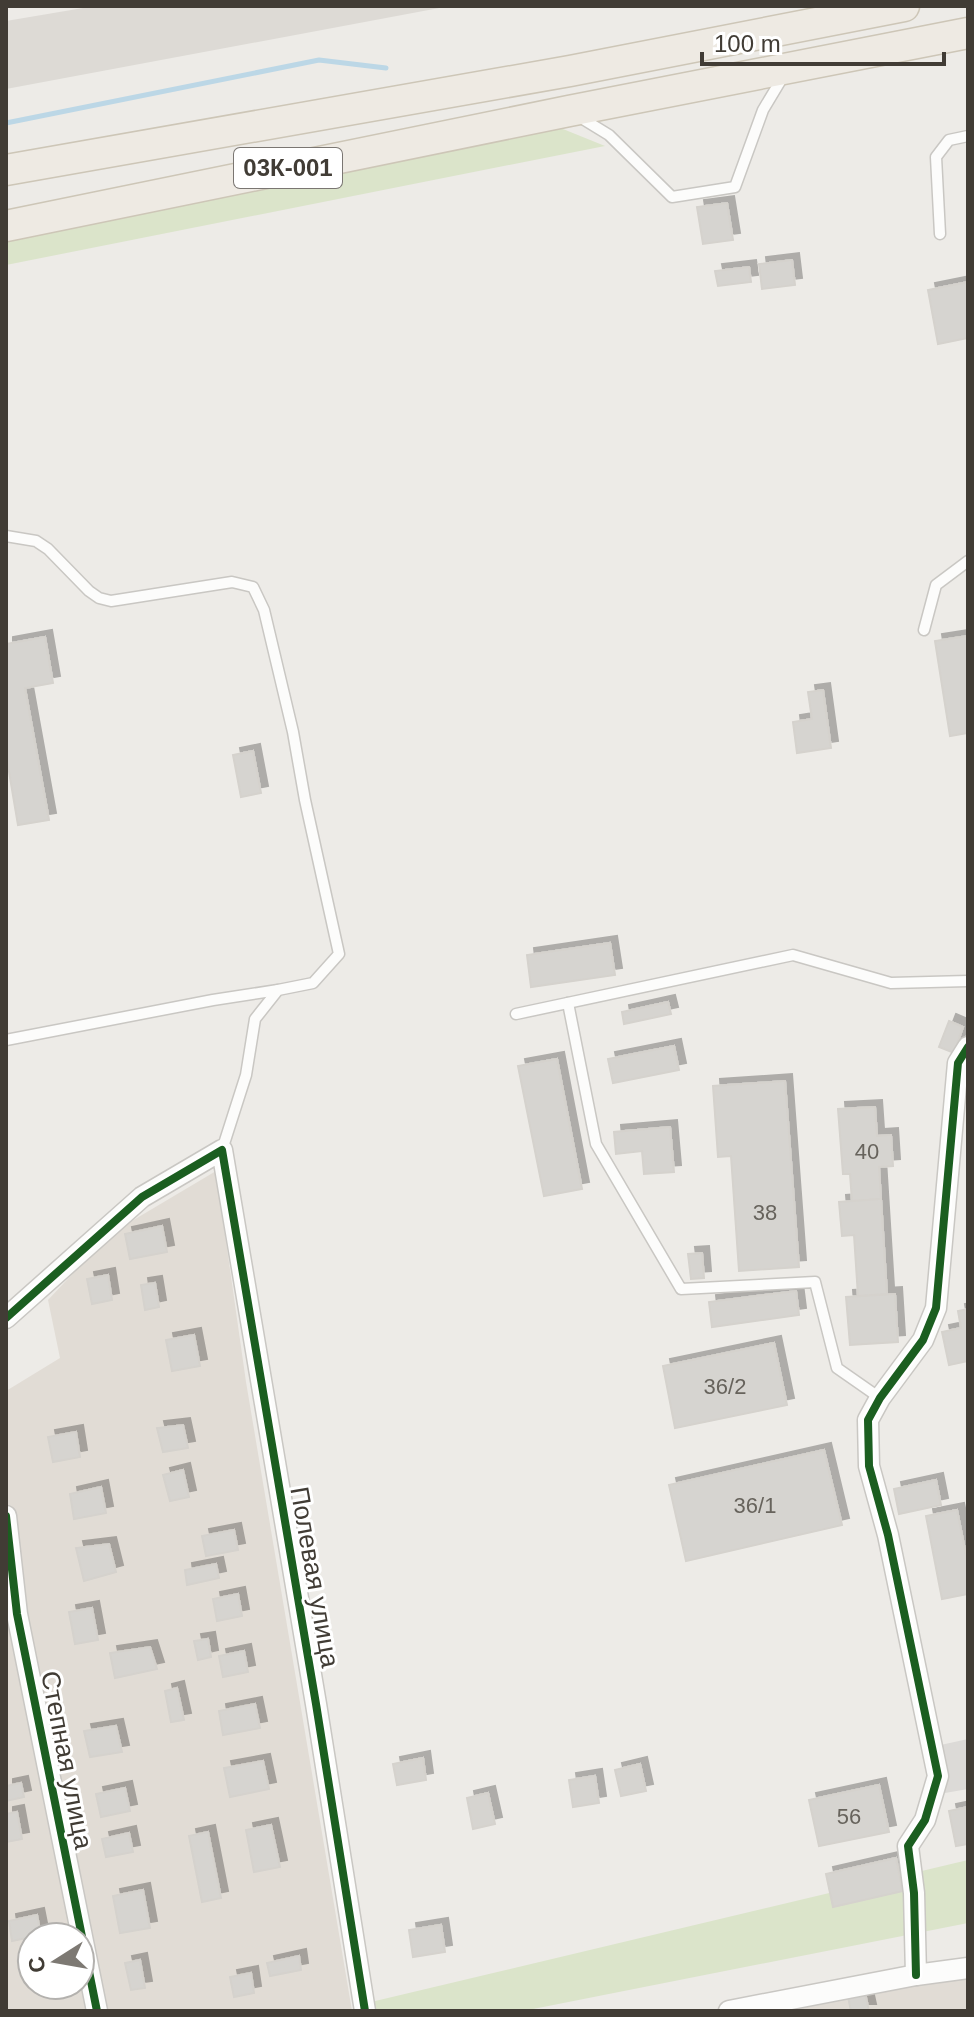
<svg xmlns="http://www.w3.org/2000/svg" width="974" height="2017" viewBox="0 0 974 2017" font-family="Helvetica,sans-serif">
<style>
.residential{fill:#e1dcd5;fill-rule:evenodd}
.industrial{fill:#dddad5}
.green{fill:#dbe4ca}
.parking{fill:#dcdad7}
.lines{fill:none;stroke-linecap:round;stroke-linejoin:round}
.stream{stroke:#bcd7e6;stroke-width:5}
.building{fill:#d6d4d0;stroke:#d5d2cd;stroke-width:2;filter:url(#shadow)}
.lane-casing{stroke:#c9c7c3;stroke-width:13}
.street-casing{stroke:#c9c7c3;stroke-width:23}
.primary-casing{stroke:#cdc6b7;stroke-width:33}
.lane{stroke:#fcfcfb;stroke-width:10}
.street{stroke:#fcfcfb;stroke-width:20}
.primary{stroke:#eeeae3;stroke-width:30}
.cycleway-casing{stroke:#fff;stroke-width:13}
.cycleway{stroke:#1b5e20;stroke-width:8}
.labels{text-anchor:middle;stroke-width:6;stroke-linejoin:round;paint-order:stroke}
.number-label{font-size:22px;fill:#67635c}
.shield{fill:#fff;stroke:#7a7672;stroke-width:2}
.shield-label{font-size:24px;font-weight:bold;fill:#413c35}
.street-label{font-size:26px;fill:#413c35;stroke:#fff}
</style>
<defs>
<filter id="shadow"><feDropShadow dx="7" dy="-7" stdDeviation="0" flood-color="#0004"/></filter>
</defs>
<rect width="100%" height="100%" fill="#edebe7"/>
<g class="residential">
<path d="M216 1171 246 1382 352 2011H6V1391L60 1358 48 1300 110 1234ZM32 1937H80V1985H32Z"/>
<path d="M968 1972V2011H772Z"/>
</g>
<path class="industrial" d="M95 6H450L6 89V21Z"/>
<g class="green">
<path d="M558 127 605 146 6 265V241Z"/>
<path d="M968 1860V1923L523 2011H373L371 2002Z"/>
</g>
<path class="parking" d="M968 1739V1789L945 1793 936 1746Z"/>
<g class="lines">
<path class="stream" d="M6 123 319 60 386 68"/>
</g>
<g class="building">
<path d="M727 203 733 240 703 244 697 207Z"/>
<path d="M792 260 795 285 762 289 759 264Z"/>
<path d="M749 267 751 282 718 286 715 271Z"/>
<path d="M968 282V338L938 344 928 290Z"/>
<path d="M968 636V733L950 736 935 641Z"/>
<path d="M45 637 53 683 25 688 49 820 18 825 6 754V644Z"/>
<path d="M823 690 831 748 797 753 793 722 812 719 808 692Z"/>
<path d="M253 751 261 793 241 797 233 755Z"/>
<path d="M610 943 615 975 531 987 527 955Z"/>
<path d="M668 1002 671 1014 624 1024 622 1012Z"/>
<path d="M949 1021 963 1027 954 1053 939 1047Z"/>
<path d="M674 1046 679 1070 613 1083 608 1059Z"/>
<path d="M557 1059 582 1189 544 1196 518 1066Z"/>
<path d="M785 1081 799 1267 739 1271 731 1156 718 1157 713 1086Z"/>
<path d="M875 1107 877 1136 891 1135 893 1166 879 1167 881 1199 852 1201 850 1174H843L838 1109Z"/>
<path d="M670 1127 674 1172 644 1174 642 1151 616 1154 614 1132Z"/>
<path d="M881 1199 887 1294 858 1296 854 1235 842 1236 839 1202Z"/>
<path d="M162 1226 167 1252 130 1259 125 1234Z"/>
<path d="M702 1253 704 1278 691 1279 688 1254Z"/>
<path d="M108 1275 112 1300 92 1304 87 1279Z"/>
<path d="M155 1283 159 1307 145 1310 141 1285Z"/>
<path d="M796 1291 799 1315 712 1327 709 1302Z"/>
<path d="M895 1294 898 1342 850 1345 846 1297Z"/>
<path d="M968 1309V1361L949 1365 942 1332 961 1328 958 1311Z"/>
<path d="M194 1335 200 1366 172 1371 166 1340Z"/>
<path d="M774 1343 787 1405 675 1428 663 1366Z"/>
<path d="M183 1425 188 1448 163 1452 157 1428Z"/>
<path d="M76 1432 80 1457 53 1462 48 1437Z"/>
<path d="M824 1450 842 1525 686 1561 669 1485Z"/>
<path d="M183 1470 189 1497 170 1501 163 1475Z"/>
<path d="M936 1480 941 1505 899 1514 894 1489Z"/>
<path d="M101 1487 106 1513 74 1519 70 1494Z"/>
<path d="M957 1510 968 1565V1594L942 1599 926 1516Z"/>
<path d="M234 1530 238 1550 206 1556 202 1536Z"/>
<path d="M109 1544 116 1572 84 1581 76 1548Z"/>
<path d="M216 1564 219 1578 187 1585 185 1570Z"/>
<path d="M238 1594 242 1616 217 1621 213 1599Z"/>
<path d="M92 1608 98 1640 75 1644 69 1612Z"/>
<path d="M208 1639 211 1657 198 1660 194 1641Z"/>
<path d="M150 1647 157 1669 115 1678 110 1653Z"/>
<path d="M244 1651 248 1672 223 1677 219 1656Z"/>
<path d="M177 1688 184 1720 171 1722 165 1691Z"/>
<path d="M255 1704 260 1728 223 1735 219 1711Z"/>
<path d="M116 1726 122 1752 90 1757 84 1731Z"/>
<path d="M423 1758 426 1780 397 1785 393 1764Z"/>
<path d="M263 1761 269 1789 230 1797 224 1768Z"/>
<path d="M640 1764 646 1791 621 1796 615 1770Z"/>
<path d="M595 1776 599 1803 573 1807 569 1780Z"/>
<path d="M21 1783 24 1797 6 1801V1786Z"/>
<path d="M879 1785 889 1832 819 1846 809 1800Z"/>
<path d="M125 1788 130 1811 101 1817 96 1794Z"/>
<path d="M488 1793 495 1824 473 1829 467 1798Z"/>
<path d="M968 1807V1844L956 1846 949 1811Z"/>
<path d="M17 1812 22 1839 6 1842V1814Z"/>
<path d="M271 1825 280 1867 254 1872 246 1830Z"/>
<path d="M208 1832 221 1898 202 1902 189 1836Z"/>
<path d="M129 1833 133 1852 106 1857 102 1839Z"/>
<path d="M896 1858 903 1891 833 1907 826 1874Z"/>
<path d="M143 1890 150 1928 120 1933 113 1896Z"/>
<path d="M37 1915 41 1935 12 1941 9 1921Z"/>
<path d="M441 1925 445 1952 413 1957 409 1930Z"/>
<path d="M299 1956 301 1970 270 1976 267 1963Z"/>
<path d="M140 1960 145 1988 131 1990 125 1963Z"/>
<path d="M251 1973 254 1993 234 1997 230 1977Z"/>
<path d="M865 1993 869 2011H851L848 1997Z"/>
</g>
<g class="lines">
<g class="lane-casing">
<g id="lane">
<path d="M578 116 609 135 672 197 735 187 763 110 784 75"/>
<path d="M940 234 936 157 949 140 968 136"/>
<path d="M6 536 36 541 48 549 89 591 99 598 111 601 232 582 253 587 264 610 293 732 305 800 339 954 313 983 278 990 255 1019 246 1075 222 1150"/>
<path d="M924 630 936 585 968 561"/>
<path d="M568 1003 596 1144 681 1289 815 1282 837 1368 880 1398"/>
<path d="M516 1014 793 955 891 983 968 981"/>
<path d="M6 1040 213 1000 278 990"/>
</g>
</g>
<g class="street-casing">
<g id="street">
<path d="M6 1318 142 1197 222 1150 316 1704 365 2011"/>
<path d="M6 1516 17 1614 97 2011"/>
<path d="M916 1975 914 1893 908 1846 925 1820 938 1776 888 1535 869 1466 868 1420 880 1398 923 1340 936 1308 958 1063 968 1047"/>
<path d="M729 2011 916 1975 968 1968"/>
</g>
</g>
<g class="primary-casing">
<g id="primary">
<path d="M6 170 570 71 904 6"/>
<path d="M6 226 569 111 968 33"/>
</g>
</g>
<use href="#lane" class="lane"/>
<use href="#street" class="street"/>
<use href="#primary" class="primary"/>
<g class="cycleway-casing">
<g id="cycleway">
<path d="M6 1318 142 1197 222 1150 316 1704 365 2011"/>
<path d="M6 1516 17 1614 97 2011"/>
<path d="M916 1975 914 1893 908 1846 925 1820 938 1776 888 1535 869 1466 868 1420 880 1398 923 1340 936 1308 958 1063 968 1047"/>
</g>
</g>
<use href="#cycleway" class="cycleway"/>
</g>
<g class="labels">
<g class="number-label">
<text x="867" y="1159">40</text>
<text x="765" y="1220">38</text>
<text x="725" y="1394">36/2</text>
<text x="755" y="1513">36/1</text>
<text x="849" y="1824">56</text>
</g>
<rect class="shield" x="234" y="148" width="108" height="40" rx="6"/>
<g class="shield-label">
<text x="288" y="176">03К-001</text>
</g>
<g class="street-label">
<text transform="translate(315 1577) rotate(80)" y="9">Полевая улица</text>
<text transform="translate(67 1760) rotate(79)" y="9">Степная улица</text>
</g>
</g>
<rect width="974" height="2017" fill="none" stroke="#413c35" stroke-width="16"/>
<g transform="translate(56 1961) rotate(259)"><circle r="38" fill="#ffffff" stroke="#b3b1ae" stroke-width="2"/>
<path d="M0-6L14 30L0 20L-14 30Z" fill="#7d7973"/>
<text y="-12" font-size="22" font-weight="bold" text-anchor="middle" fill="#413c35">С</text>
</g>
<path d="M702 52v12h242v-12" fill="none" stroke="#413c35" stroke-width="4"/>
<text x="714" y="52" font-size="24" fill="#413c35" stroke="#ffffff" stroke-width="6" paint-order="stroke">100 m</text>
</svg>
